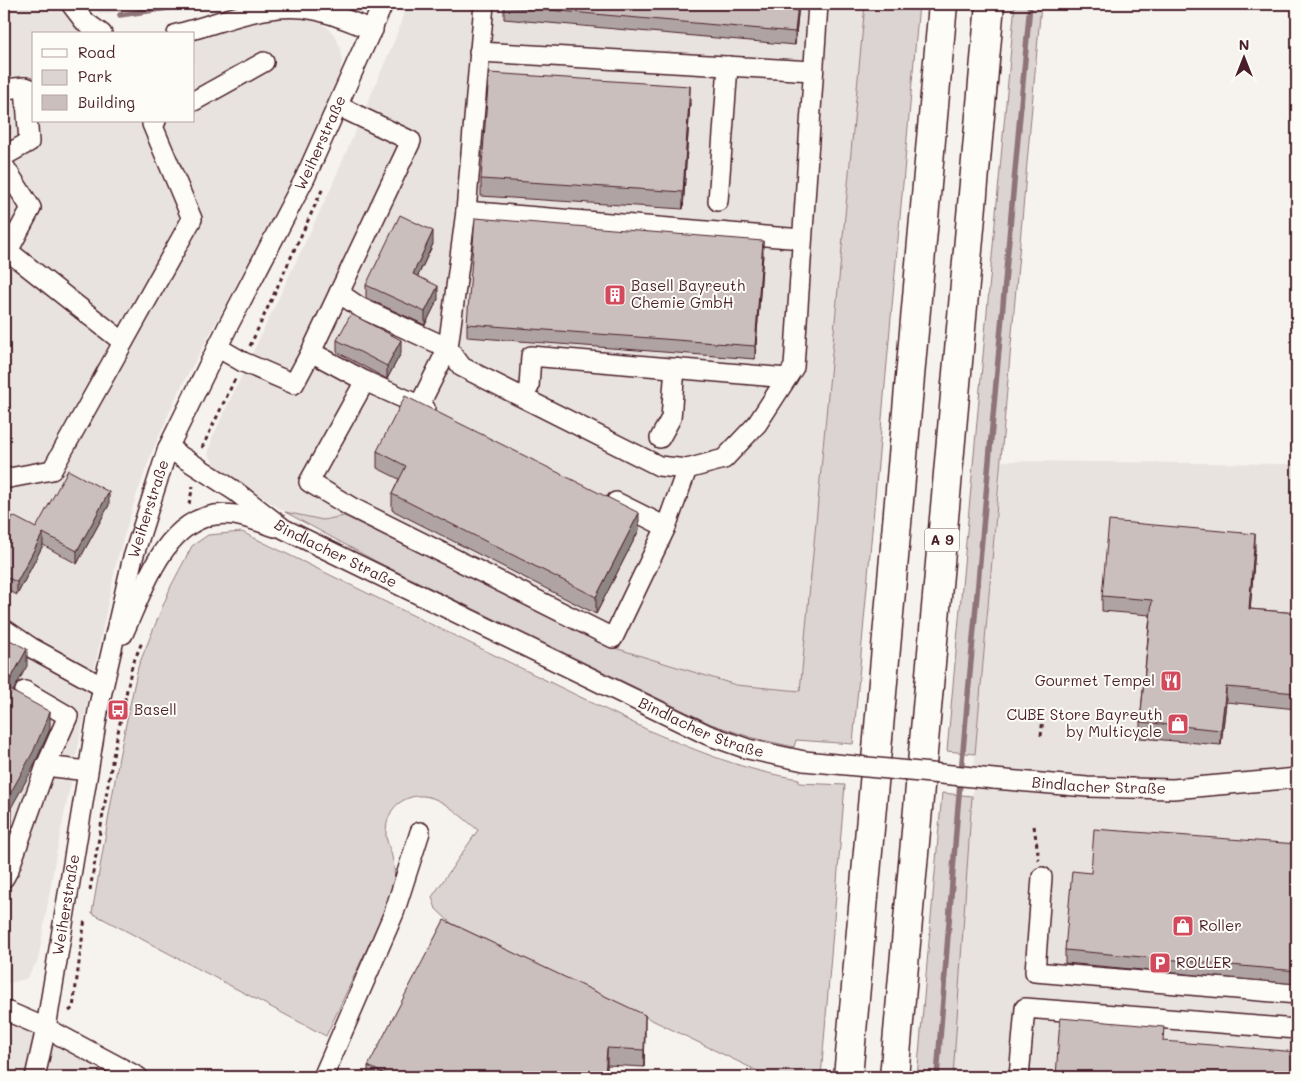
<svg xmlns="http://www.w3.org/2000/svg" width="1301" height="1081" viewBox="0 0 1301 1081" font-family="Mali,sans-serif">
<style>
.built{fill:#e9e3e0}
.green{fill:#dcd4d2;stroke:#937a7e}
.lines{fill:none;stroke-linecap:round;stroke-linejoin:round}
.stream{stroke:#8e7378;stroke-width:5.5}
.minor-casing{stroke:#4a1f2b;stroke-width:22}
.highway-casing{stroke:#4a1f2b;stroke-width:31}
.path{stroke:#4a1f2b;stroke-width:3;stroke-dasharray:4 4;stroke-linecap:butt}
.minor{stroke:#fdfcf7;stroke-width:19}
.highway{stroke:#fdfcf7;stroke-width:28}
.minor-bridge-casing{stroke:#4a1f2b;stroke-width:22;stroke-linecap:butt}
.minor-bridge{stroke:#fdfcf7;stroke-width:19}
.wall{fill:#afa4a3;stroke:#4a1f2b}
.shaded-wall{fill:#8e8685;stroke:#4a1f2b}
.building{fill:#cbbfbe;stroke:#4a1f2b}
.labels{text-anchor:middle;stroke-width:4;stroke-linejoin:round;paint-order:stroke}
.shield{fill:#fdfcf7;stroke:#806168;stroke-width:1}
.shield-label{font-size:14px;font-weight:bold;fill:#4a1f2b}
.street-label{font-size:15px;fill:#4a1f2b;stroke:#fdfcf7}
.poi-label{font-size:15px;fill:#4a1f2b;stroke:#fdfcf7;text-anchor:start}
</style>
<rect width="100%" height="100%" fill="#f6f3ef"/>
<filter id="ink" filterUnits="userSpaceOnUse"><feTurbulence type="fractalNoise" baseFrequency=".02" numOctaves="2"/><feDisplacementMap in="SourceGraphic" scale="10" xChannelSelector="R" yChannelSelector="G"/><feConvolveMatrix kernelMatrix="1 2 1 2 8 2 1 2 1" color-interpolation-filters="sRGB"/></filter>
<g filter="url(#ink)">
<g class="built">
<path d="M4 4H57L81 34H34V121H194V39L258 20 280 16 312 19 327 27 335 35 341 49 342 61 340 74 297 172 178 393 152 452 135 500 117 560 103 627 56 855 38 961 26 979 9 983 4 982Z"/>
<path d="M92 4H182L100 14Z"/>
<path d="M407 4H865L800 692 736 685 615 648 344 516 323 520 285 512 219 469 208 455 212 438 329 192 395 39Z"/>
<path d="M1002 461 1297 464V1077H953L975 754Z"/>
<path d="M4 1017 135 1077H4Z"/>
</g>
<g class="green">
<path d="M865 4H919L853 744 796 740 794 747 753 738 711 724 381 564 285 512 323 520 344 516 615 648 736 685 800 691Z"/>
<path d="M1015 4H1041L975 754 947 751Z"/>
<path d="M242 532 650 731C699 752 746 771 799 779V783L845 785 821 1077H770L451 923 436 909 432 897 478 830C456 813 431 784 402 801 390 808 386 821 386 834 386 842 391 849 392 857 395 868 395 880 394 891L326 1036 92 913 119 757 138 667 171 586 192 546 208 535Z"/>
<path d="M942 793 972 796 953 1077H917Z"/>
<path d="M613 1072 666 1075V1077H612Z"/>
</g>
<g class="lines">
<g class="stream">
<path d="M120 15 195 4"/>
<path d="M937 1077 958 806 1030 4"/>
</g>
<g class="minor-casing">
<g id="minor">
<path d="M71 4 84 21 102 34"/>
<path d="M177 34C222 23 268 0 315 10 334 14 354 23 373 30"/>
<path d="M479 52 813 71"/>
<path d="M4 89 25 87 34 90"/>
<path d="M194 101 264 62"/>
<path d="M4 156 29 142 25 87"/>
<path d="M4 166 31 208 8 251 123 342"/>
<path d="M718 201 728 66"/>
<path d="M466 211 802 239"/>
<path d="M339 293 361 308 448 348 462 367 659 466 687 469 724 459 757 424 794 367 818 4"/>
<path d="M217 347 243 362 294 384 311 352 411 141 338 106"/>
<path d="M311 352 365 381 425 408"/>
<path d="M365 381 309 482 351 507 613 638 666 527 616 502"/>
<path d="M529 387 531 356 787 378"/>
<path d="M419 406 448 348 466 211 484 4"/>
<path d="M660 438 671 418 675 368"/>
<path id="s1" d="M168 448 235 491 284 529 708 735 748 749 804 761"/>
<path d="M4 479 52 470 192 219 152 124 156 121"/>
<path d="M666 527 687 469"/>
<path d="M4 629 32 648 103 687"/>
<path d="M123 634C145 587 168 505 235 515 248 517 262 523 275 527"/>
<path d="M25 691 68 716 46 766"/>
<path id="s2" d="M994 779 1087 787 1173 789 1297 778"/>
<path d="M1042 877 1035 972 1297 994"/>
<path d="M4 878 9 869 46 766 87 771"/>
<path d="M4 1010 46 1028 138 1077"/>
<path id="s3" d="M35 1077 46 1028 99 705 132 561 150 504 168 448 228 326 305 178 383 4"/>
<path d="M323 1077 394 913 420 832"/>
<path d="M1019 1077 1025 1008 1297 1029"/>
</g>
</g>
<g class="highway-casing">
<g id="highway">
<path d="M848 1077 943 4"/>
<path d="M894 1077 990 4"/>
</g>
</g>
<g class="path">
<path d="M250 346 323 188"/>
<path d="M202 448 236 377"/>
<path d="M189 504 193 486"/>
<path d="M1041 736 1043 718"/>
<path d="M1034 826 1039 860"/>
<path d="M90 890 113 756 132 666 142 642"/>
<path d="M69 1011 73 1008 85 918"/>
</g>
<use href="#minor" class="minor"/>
<use href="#highway" class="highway"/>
<g class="minor-bridge-casing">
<path id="minor-bridge" d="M804 761 994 779"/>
</g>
<use href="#minor-bridge" class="minor-bridge"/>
</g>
<g class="wall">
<path d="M504 4H799L795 45 504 19Z"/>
<path d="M690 103 683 209 481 196V179Z"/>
<path d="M433 244 418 276 438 299 425 325 366 298V285Z"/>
<path d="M763 254 755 359 467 337V324Z"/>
<path d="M337 340 401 353 387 379 337 352Z"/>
<path d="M377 451 639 530 596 614 392 510V494L399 479 377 468Z"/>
<path d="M109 505 77 564 43 545 17 595 4 588V533L36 528Z"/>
<path d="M1255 549 1250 609 1297 613V709L1226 702 1221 745 1140 738V722L1150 615 1102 611V596Z"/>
<path d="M1297 844V984L1065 963V950L1091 873Z"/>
<path d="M645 1032 644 1067 607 1065V1077H368V1066Z"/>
</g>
<g class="shaded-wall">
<path d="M798 4H799L795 45V32Z"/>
<path d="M690 86V103L683 209V192Z"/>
<path d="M433 231V244L413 286V274Z"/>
<path d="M763 241V254L755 359V346Z"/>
<path d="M438 286V299L425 325V312Z"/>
<path d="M401 340V353L387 379V366Z"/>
<path d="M109 492V505L77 564V551Z"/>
<path d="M639 513V530L596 614V597Z"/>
<path d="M43 533V545L17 595V582Z"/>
<path d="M1255 534V549L1249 625V609Z"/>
<path d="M27 649V666L6 704V688Z"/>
<path d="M1226 687V702L1221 745V730Z"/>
<path d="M50 712V729L33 768 4 821V805Z"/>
<path d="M12 810V827L4 849V832Z"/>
<path d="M645 1015V1032L644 1067V1050Z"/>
<path d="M607 1048V1077H605Z"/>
</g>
<g class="building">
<path d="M504 4H798L795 32 504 6Z"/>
<path d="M489 73 690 86 683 192 481 179Z"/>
<path d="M400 215 433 231 413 274 438 286 425 312 366 285Z"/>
<path d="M475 218 763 241 755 346 467 324Z"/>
<path d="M351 314 401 340 387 366 337 340Z"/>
<path d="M405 396 639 513 596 597 392 494 406 466 377 451Z"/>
<path d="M68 470 109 492 77 551 43 533 17 582 4 576V533L13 516 36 528Z"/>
<path d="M1109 521 1255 534 1249 609 1297 613V693L1226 687 1221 730 1140 722 1152 600 1102 596Z"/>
<path d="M4 637 27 649 6 688 50 712 33 752 4 805Z"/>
<path d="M4 806 12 810 4 832Z"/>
<path d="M1094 829 1297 844V971L1065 950 1072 871 1091 873Z"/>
<path d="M444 920 645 1015 644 1050 607 1048 605 1077H391L368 1066Z"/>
<path d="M1060 1018 1164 1027 1163 1041 1297 1052V1077H1056Z"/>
</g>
</g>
<defs>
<g id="building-square" transform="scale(1.125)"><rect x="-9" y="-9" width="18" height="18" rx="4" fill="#d1495b" stroke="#fdfcf7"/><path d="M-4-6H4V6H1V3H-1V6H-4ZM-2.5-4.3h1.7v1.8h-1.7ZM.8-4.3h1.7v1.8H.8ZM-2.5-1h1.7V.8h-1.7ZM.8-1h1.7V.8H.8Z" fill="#fff"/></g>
<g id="restaurant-square" transform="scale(1.125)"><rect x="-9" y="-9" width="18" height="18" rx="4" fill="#d1495b" stroke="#fdfcf7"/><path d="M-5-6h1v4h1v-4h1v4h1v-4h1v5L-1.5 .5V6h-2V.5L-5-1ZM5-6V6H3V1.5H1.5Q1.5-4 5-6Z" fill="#fff"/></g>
<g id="bus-square" transform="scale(1.125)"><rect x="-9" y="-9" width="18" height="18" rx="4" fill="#d1495b" stroke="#fdfcf7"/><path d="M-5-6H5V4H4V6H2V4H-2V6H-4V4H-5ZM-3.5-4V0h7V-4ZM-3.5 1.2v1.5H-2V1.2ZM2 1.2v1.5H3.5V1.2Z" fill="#fff"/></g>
<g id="shop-square" transform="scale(1.125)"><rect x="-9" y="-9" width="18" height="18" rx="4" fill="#d1495b" stroke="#fdfcf7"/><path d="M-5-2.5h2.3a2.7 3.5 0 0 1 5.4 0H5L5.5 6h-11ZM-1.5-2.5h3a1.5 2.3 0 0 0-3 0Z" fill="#fff"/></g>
<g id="parking-square" transform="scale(1.125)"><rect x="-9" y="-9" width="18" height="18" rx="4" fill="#d1495b" stroke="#fdfcf7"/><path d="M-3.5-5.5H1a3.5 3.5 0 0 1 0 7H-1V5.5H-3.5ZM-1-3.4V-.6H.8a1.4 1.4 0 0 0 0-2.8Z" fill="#fff"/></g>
</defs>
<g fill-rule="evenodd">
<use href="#building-square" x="615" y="295"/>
<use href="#restaurant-square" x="1171" y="681"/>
<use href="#bus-square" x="118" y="710"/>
<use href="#shop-square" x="1178" y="724"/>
<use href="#shop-square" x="1183" y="926"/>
<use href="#parking-square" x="1160" y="963"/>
</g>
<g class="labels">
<rect class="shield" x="924.5" y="528.5" width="35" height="23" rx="4"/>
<g class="shield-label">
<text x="942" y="545">A 9</text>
</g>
<g class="street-label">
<text dy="5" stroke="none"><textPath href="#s3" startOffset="985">Weiherstraße</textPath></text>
<text dy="5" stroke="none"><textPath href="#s3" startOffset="580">Weiherstraße</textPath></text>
<text dy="5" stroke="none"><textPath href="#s1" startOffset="199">Bindlacher Straße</textPath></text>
<text dy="5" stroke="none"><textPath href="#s1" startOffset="604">Bindlacher Straße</textPath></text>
<text dy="5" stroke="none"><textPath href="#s2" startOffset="105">Bindlacher Straße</textPath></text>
<text dy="5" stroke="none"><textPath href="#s3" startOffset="175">Weiherstraße</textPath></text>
</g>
<g class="poi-label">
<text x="631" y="291">Basell Bayreuth<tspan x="631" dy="17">Chemie GmbH</tspan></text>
<text x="1155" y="686" text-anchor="end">Gourmet Tempel</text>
<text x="134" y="715">Basell</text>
<text x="1162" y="720" text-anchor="end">CUBE Store Bayreuth<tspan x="1162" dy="17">by Multicycle</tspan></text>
<text x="1199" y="931">Roller</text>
<text x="1176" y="968">ROLLER</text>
</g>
</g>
<rect width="1301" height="1081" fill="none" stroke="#fdfcf7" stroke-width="20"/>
<rect x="10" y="10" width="1281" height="1061" fill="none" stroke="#4a1f2b" stroke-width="2" filter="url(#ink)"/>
<rect x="32" y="32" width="162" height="90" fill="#fdfcf7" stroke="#b5a4a5"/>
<rect x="42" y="49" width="25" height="8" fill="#fdfcf7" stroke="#b5a4a5"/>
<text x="78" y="58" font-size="15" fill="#4a1f2b">Road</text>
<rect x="42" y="70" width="25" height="15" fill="#dcd4d2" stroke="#b5a4a5"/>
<text x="78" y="82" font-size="15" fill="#4a1f2b">Park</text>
<rect x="42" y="95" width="25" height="15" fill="#cbbfbe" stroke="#b5a4a5"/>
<text x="78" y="108" font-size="15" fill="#4a1f2b">Building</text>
<g transform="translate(1244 58)" stroke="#fdfcf7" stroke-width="4" paint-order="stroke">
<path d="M0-4L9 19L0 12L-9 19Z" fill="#4a1f2b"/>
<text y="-8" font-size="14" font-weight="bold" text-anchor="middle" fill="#4a1f2b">N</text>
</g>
</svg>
